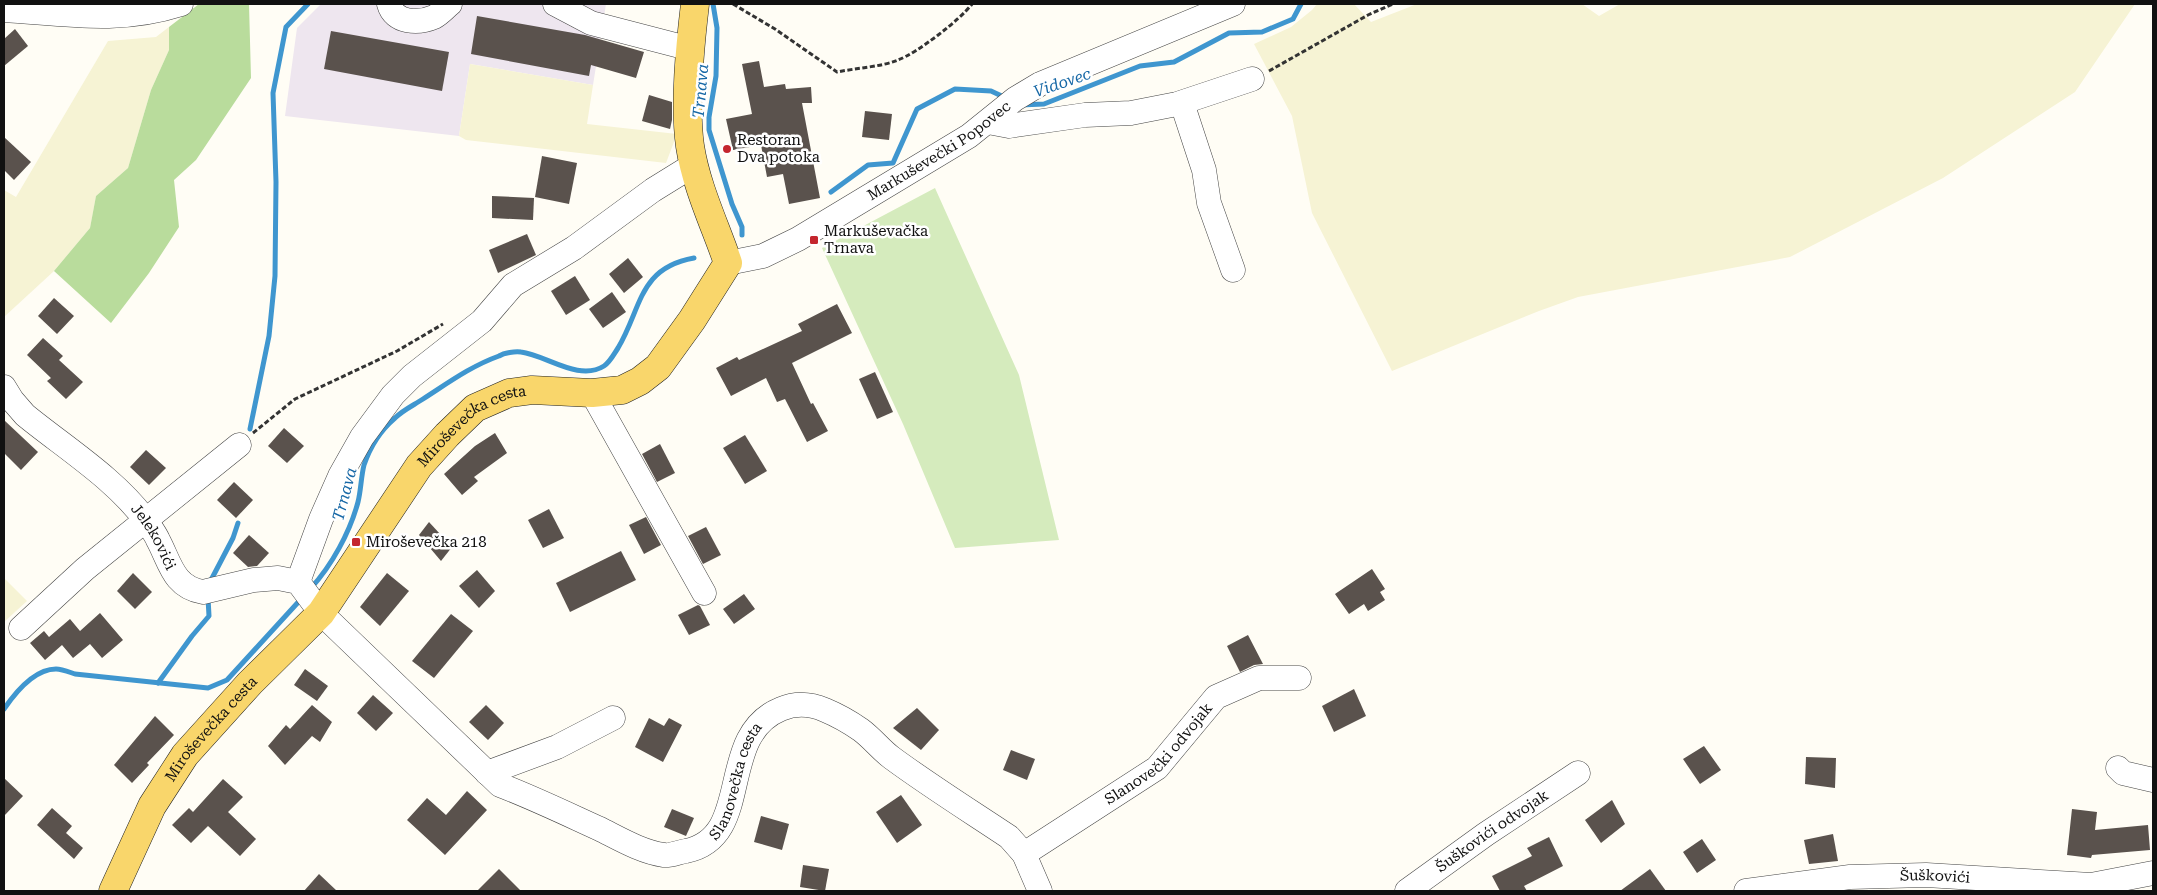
<svg xmlns="http://www.w3.org/2000/svg" width="2157" height="895" viewBox="0 0 2157 895" font-family="'Roboto Serif',serif">
<style>
.industrial{fill:#eee6ef}
.farmland{fill:#f6f3d4}
.green{fill:#d5ebbd}
.forest{fill:#b9dc9c}
.lines{fill:none;stroke-linecap:round;stroke-linejoin:round}
.stream{stroke:#3f96cf;stroke-width:5}
.building{fill:#5a524d}
.minor-casing{stroke:#444;stroke-width:25}
.major-casing{stroke:#222;stroke-width:29}
.path{stroke:#333;stroke-width:3;stroke-dasharray:5 2.5;stroke-linecap:butt}
.minor{stroke:#fff;stroke-width:24}
.major{stroke:#f9d66b;stroke-width:28}
.poi-dot{fill:#c4262e;stroke:#fff;stroke-width:2}
.labels{text-anchor:middle;stroke-width:5;stroke-linejoin:round;paint-order:stroke}
.poi-label{font-size:15px;fill:#111;stroke:#fff;text-anchor:start}
.street-label{font-size:15px;fill:#111;stroke:#fff}
.water-label{font-size:16px;font-style:italic;fill:#1768a6;stroke:#fff}
</style>
<rect width="100%" height="100%" fill="#fffdf5"/>
<path class="industrial" d="M321 4H606L593 85 470 64 459 136 285 116 297 28Z"/>
<g class="farmland">
<path d="M1317 4H1354L1371 22 1417 4H1582L1599 16 1620 4H2135L2075 92 1943 178 1790 257 1578 297 1539 311 1392 371 1312 213 1292 116 1254 44 1291 27 1312 10Z"/>
<path d="M169 27V50L151 90 128 168 96 196 90 228 54 271 4 317V190L16 197 108 41 156 37Z"/>
<path d="M470 64 593 85 587 124 677 134 666 163 466 140 459 136Z"/>
<path d="M4 578 27 601 4 622Z"/>
</g>
<path class="green" d="M935 188 1019 375 1059 540 955 548 903 424 822 248Z"/>
<path class="forest" d="M199 4H249L251 78 196 160 174 180 179 227 149 273 111 323 54 271 90 228 96 196 128 168 151 90 169 50V27Z"/>
<g class="lines">
<g class="stream">
<path d="M713 4 717 28 716 76 709 117V130L732 204 742 227V235"/>
<path d="M1020 105 1044 104 1140 66 1174 62 1229 33 1262 32 1293 19 1301 4"/>
<path d="M831 192 868 165 893 163 917 109 955 89 991 91 1006 98"/>
<path d="M250 429 269 336 275 276 276 182 273 93 286 27 308 4"/>
<path d="M210 582 233 538 238 523"/>
<path d="M311 588C332 565 350 532 358 502 361 490 361 477 364 465 370 447 381 430 395 418 403 410 414 405 423 399 448 383 471 366 499 356 504 353 515 351 521 352 546 355 579 382 604 366 610 362 614 354 618 348 642 308 638 268 694 258"/>
<path d="M158 683 192 636 209 616 208 598"/>
<path d="M4 709C15 693 34 669 56 669 62 669 69 672 75 674L208 688 227 680 302 598"/>
</g>
</g>
<g class="building">
<path d="M477 16 585 35 644 52 636 78 591 65 589 76 471 54Z"/>
<path d="M15 29 28 46 4 66V39Z"/>
<path d="M331 31 449 52 442 91 324 69Z"/>
<path d="M759 61 764 87 785 84 786 89 811 87 812 103H802L820 198 789 204 783 174 767 177 761 145 733 150 726 119 752 114 742 64Z"/>
<path d="M649 95 672 102V120L670 129 642 121Z"/>
<path d="M865 111 892 114 889 140 862 137Z"/>
<path d="M4 137 31 162 14 180 4 170Z"/>
<path d="M542 156 577 163 569 204 535 197Z"/>
<path d="M492 196 534 198 533 220 492 218Z"/>
<path d="M527 234 536 255 498 273 489 250Z"/>
<path d="M628 258 643 277 624 293 609 274Z"/>
<path d="M575 276 590 300 566 315 551 291Z"/>
<path d="M612 292 626 312 603 328 589 309Z"/>
<path d="M54 298 74 316 57 334 38 316Z"/>
<path d="M837 304 852 333 792 363 811 404 813 403 828 431 807 442 785 399 777 402 766 378 731 396 716 368 737 357 739 360 802 331 798 324Z"/>
<path d="M43 338 63 356 59 360 83 382 66 399 47 381 51 378 27 355Z"/>
<path d="M875 372 893 412 877 419 859 379Z"/>
<path d="M4 420 38 452 21 470 4 453Z"/>
<path d="M284 428 304 446 287 463 268 446Z"/>
<path d="M495 433 507 453 474 477 478 481 462 495 444 474 475 446Z"/>
<path d="M745 435 767 471 745 484 723 448Z"/>
<path d="M660 444 675 473 657 482 642 454Z"/>
<path d="M146 450 166 468 149 485 130 467Z"/>
<path d="M234 482 253 500 236 518 217 500Z"/>
<path d="M549 509 564 538 543 548 528 520Z"/>
<path d="M646 517 661 545 644 554 629 525Z"/>
<path d="M429 522 452 547 441 561 419 535Z"/>
<path d="M706 527 721 555 703 564 688 536Z"/>
<path d="M249 535 269 553 257 566 248 567 233 553Z"/>
<path d="M621 551 636 580 570 612 556 583Z"/>
<path d="M1372 569 1385 589 1380 592 1385 600 1368 611 1364 604 1349 614 1335 594Z"/>
<path d="M477 570 495 591 479 608 459 586Z"/>
<path d="M133 573 152 592 135 609 117 591Z"/>
<path d="M387 573 409 591 380 626 360 607Z"/>
<path d="M744 594 755 609 734 624 723 609Z"/>
<path d="M698 605 700 606 710 625 689 635 678 615Z"/>
<path d="M100 613 123 640 102 658 90 644 73 658 62 645 45 660 30 643 44 631 49 637 70 619 80 631Z"/>
<path d="M451 614 473 631 434 678 412 661Z"/>
<path d="M1248 635 1263 664 1254 665 1240 672 1227 646Z"/>
<path d="M305 669 328 686 317 701 294 685Z"/>
<path d="M1354 689 1366 716 1334 732 1322 706Z"/>
<path d="M373 695 393 713 376 731 357 713Z"/>
<path d="M312 705 332 722 320 742 312 736 285 765 268 746 286 725 290 729Z"/>
<path d="M486 705 504 723 488 740 469 722Z"/>
<path d="M917 708 939 730 921 750 893 728Z"/>
<path d="M155 716 174 735 147 763 149 765 132 783 114 765Z"/>
<path d="M649 718 664 726 669 718 682 725 663 762 635 747Z"/>
<path d="M1704 746 1721 770 1700 784 1683 759Z"/>
<path d="M1011 750 1035 759 1027 780 1003 770Z"/>
<path d="M1806 757 1836 758 1835 788 1805 784Z"/>
<path d="M4 778 23 796 4 816Z"/>
<path d="M223 779 243 797 228 812 256 839 240 856 208 826 191 843 172 825 189 808 193 812Z"/>
<path d="M467 791 487 810 445 855 407 820 427 798 446 815Z"/>
<path d="M901 795 922 825 897 843 876 812Z"/>
<path d="M1612 800 1625 824 1601 843 1585 820Z"/>
<path d="M52 808 72 826 66 833 83 848 74 859 37 825Z"/>
<path d="M672 809 694 818 686 836 664 827Z"/>
<path d="M2072 809 2097 812 2095 830 2148 825 2150 850 2092 855 2091 858 2067 855Z"/>
<path d="M761 816 789 824 782 850 754 842Z"/>
<path d="M1833 834 1838 861 1809 864 1804 840Z"/>
<path d="M1549 837 1563 866 1524 886 1527 891H1500L1492 876 1532 856 1527 848Z"/>
<path d="M1702 839 1716 860 1697 873 1683 852Z"/>
<path d="M803 865 829 869 825 891 800 887Z"/>
<path d="M499 869 521 891H477Z"/>
<path d="M1650 869 1666 891H1620Z"/>
<path d="M319 874 337 891H304Z"/>
</g>
<g class="lines">
<g class="minor-casing">
<g id="minor">
<path d="M389 4C394 23 418 24 434 17 440 14 445 8 450 4"/>
<path d="M555 4 591 23 691 49"/>
<path d="M4 10C68 14 118 24 181 4"/>
<path d="M1182 103 1204 170 1209 203 1233 270"/>
<path d="M988 122 1009 126 1085 115 1131 113 1177 104 1252 79"/>
<path id="s1" d="M728 263 763 256 798 239 969 136 1015 99 1040 84 1233 4"/>
<path id="s2" d="M4 387 12 400 25 415C64 447 117 480 146 521 150 527 155 533 158 540 170 562 173 587 203 592L254 580 278 578 298 582 321 613 500 785C534 798 567 814 600 829 620 839 642 852 664 855 670 856 679 852 686 851 755 837 715 736 781 709 795 703 811 704 825 710 837 715 851 723 861 730 873 739 881 750 892 758 930 786 970 811 1009 837L1024 854 1040 891"/>
<path d="M592 393 704 593"/>
<path d="M298 582 321 519 340 476 362 437 393 395 412 376 482 321 513 285 574 248 653 190 695 164"/>
<path d="M21 628 85 569 239 445"/>
<path d="M2118 768 2123 773 2153 780"/>
<path d="M487 773 557 747 613 718"/>
<path id="s3" d="M1024 854 1157 768 1216 697 1259 678H1299"/>
<path id="s4" d="M1407 891 1486 834 1578 773"/>
<path id="s5" d="M1746 891 1850 877 1926 875 2091 885 2153 873"/>
</g>
</g>
<g class="major-casing">
<g id="major">
<path id="s6" d="M113 891 152 806 185 755 250 683 321 613 419 466 447 435 475 408 509 393 532 390 592 393 622 390 640 381 658 367 692 320 728 263C715 225 696 186 690 146 684 104 690 46 695 4"/>
</g>
</g>
<g class="path">
<path d="M733 4 775 29 837 72C856 68 881 67 898 60 917 53 960 20 972 4"/>
<path d="M1269 71 1368 15 1393 4"/>
<path d="M253 433 295 399 397 351 443 324"/>
</g>
<use href="#minor" class="minor"/>
<use href="#major" class="major"/>
</g>
<g class="poi-dot">
<circle cx="727" cy="149" r="5"/>
<rect x="809" y="235" width="10" height="10" rx="2.5"/>
<rect x="351" y="537" width="10" height="10" rx="2.5"/>
</g>
<g class="labels">
<g class="poi-label">
<text x="737" y="145">Restoran<tspan x="737" dy="17">Dva potoka</tspan></text>
<text x="824" y="236">Markuševačka<tspan x="824" dy="17">Trnava</tspan></text>
<text x="366" y="547">Miroševečka 218</text>
</g>
<g class="street-label">
<text dy="5" stroke="none"><textPath href="#s1" startOffset="241">Markuševečki Popovec</textPath></text>
<text dy="5" stroke="none"><textPath href="#s6" startOffset="596">Miroševečka cesta</textPath></text>
<text dy="5" stroke="none"><textPath href="#s2" startOffset="214">Jelekovići</textPath></text>
<text dy="5" stroke="none"><textPath href="#s6" startOffset="191">Miroševečka cesta</textPath></text>
<text dy="5" stroke="none"><textPath href="#s3" startOffset="169">Slanovečki odvojak</textPath></text>
<text dy="5" stroke="none"><textPath href="#s2" startOffset="968">Slanovečka cesta</textPath></text>
<text dy="5" stroke="none"><textPath href="#s4" startOffset="104">Šuškovići odvojak</textPath></text>
<text dy="5" stroke="none"><textPath href="#s5" startOffset="190">Šuškovići</textPath></text>
</g>
<g class="water-label">
<text transform="translate(1062 82) rotate(-19)" y="6">Vidovec</text>
<text transform="translate(700 91) rotate(-85)" y="6">Trnava</text>
<text transform="translate(344 494) rotate(-75)" y="6">Trnava</text>
</g>
</g>
<rect width="2157" height="895" fill="none" stroke="#111111" stroke-width="10"/>
</svg>
